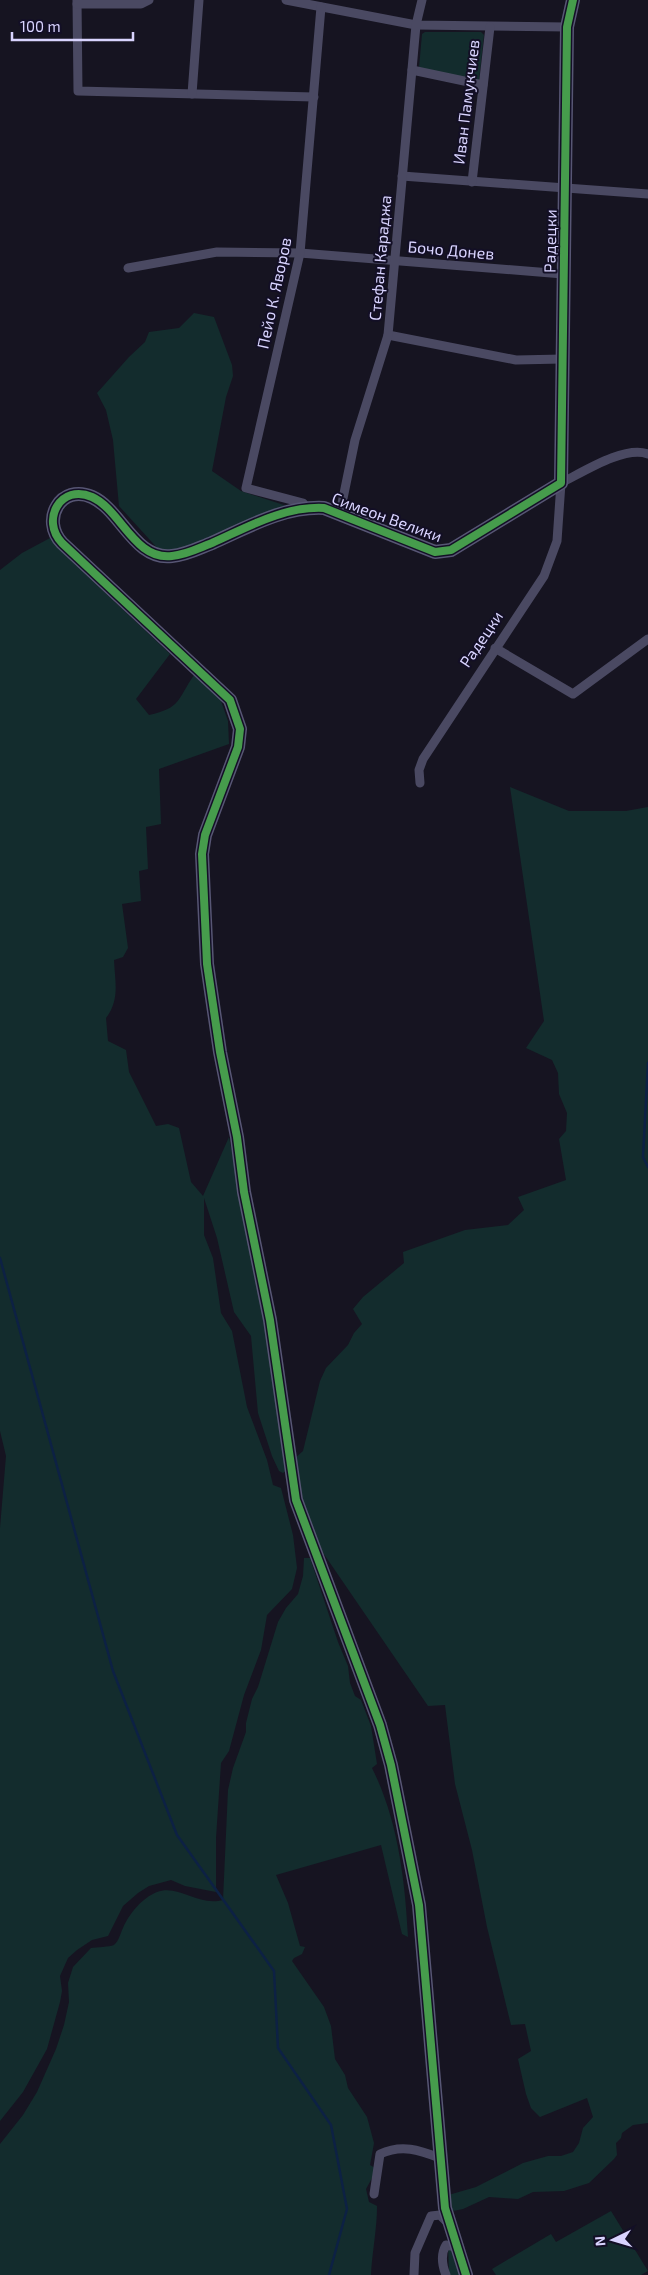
<svg xmlns="http://www.w3.org/2000/svg" width="648" height="2275" viewBox="0 0 648 2275" font-family="'Exo 2',sans-serif">
<style>
.green{fill:#132c2d}
.lines{fill:none;stroke-linecap:round;stroke-linejoin:round}
.stream{stroke:#0d2144;stroke-width:2.5}
.street{stroke:#4a4962;stroke-width:9}
.secondary{stroke:#575674;stroke-width:14}
.cycleway-casing{stroke:#130f26;stroke-width:11}
.cycleway{stroke:#469c4c;stroke-width:8}
.labels{text-anchor:middle;stroke-width:4;stroke-linejoin:round;paint-order:stroke}
.street-label{font-size:16px;fill:#d9d4ff;stroke:#130f26}
</style>
<rect width="100%" height="100%" fill="#161421"/>
<g class="green">
<path d="M425 32H481L484 35 479 80 419 68 422 34Z"/>
<path d="M194 313 214 317 232 365 233 376 226 397 212 471 241 491 287 506 187 548 160 551 119 506 113 440 106 410 97 393 129 357 145 342 149 332 179 328Z"/>
<path d="M50 538 66 556 170 654 136 699 149 715C181 708 177 700 194 675L220 698 228 721 229 744 159 769 161 824 146 827 148 869 139 871 141 901 122 904 128 948 123 957 114 960C115 982 120 1000 106 1018L108 1041 126 1050 129 1072 156 1126 168 1124 179 1128 191 1182 203 1196 229 1137 276 1380 286 1471 283 1473 279 1471 272 1456 258 1413 251 1336 234 1312 217 1238 204 1198V1235L213 1258 221 1313 232 1331 247 1407 267 1460 273 1485 281 1488 293 1535 297 1568 292 1589 267 1615 261 1650 244 1695 229 1751 221 1763 216 1838V1892L185 1886 171 1880 149 1886 138 1893 123 1906 108 1936 92 1940 77 1950 68 1958 60 1976 62 1991 60 2002 47 2049 23 2092 0 2121V1528L6 1456 0 1431V570L22 553Z"/>
<path d="M510 787 569 811H626L648 807V2123L633 2125 622 2133 621 2138 616 2143 617 2155 614 2159 589 2183 564 2191 533 2192 518 2199 489 2197 463 2209 448 2212 445 2196 476 2187 523 2163 548 2156H561L573 2152 579 2143 583 2128 593 2117 587 2098 540 2117 531 2108 526 2094 518 2059 531 2051 525 2024 511 2025 487 1927 472 1850 455 1784 445 1705 428 1706 317 1544 305 1514 294 1459 303 1451 320 1381 326 1368 348 1345 354 1333 362 1324 353 1309 363 1297 404 1263 403 1252 465 1230 508 1225 524 1210 518 1197 566 1180 559 1139 566 1131 567 1113 559 1094 558 1073 552 1060 526 1048 544 1021Z"/>
<path d="M304 1558H310L338 1642 348 1666 350 1683 355 1696 361 1700 371 1726 377 1764 372 1768C398 1820 405 1880 408 1937L402 1934 381 1845 276 1875 288 1903 300 1946 305 1947 302 1954 294 1958 292 1961 324 2007 331 2026 335 2059 345 2075 348 2088 367 2117 374 2143 370 2165 377 2169 366 2189 369 2202 377 2206C377 2230 372 2252 371 2275H0V2144L23 2115 37 2092 56 2049 64 2025 69 2002 68 1983 73 1967 91 1948C97 1947 109 1947 114 1945 119 1941 120 1934 123 1928 129 1914 142 1898 157 1892 179 1884 198 1907 223 1900L228 1790 233 1768 246 1732V1723L252 1699 258 1687 278 1622 286 1608 298 1594 303 1576Z"/>
<path d="M611 2211 648 2271 641 2275H496L492 2269 551 2234 556 2242Z"/>
<path d="M448 2242 459 2275H449Z"/>
</g>
<g class="lines">
<g class="stream">
<path d="M648 1063 643 1157 648 1167"/>
<path d="M0 1258 113 1671 177 1835 274 1971 278 2048 331 2125 347 2209 329 2275"/>
</g>
<g class="street">
<path d="M77 0 78 91 314 97"/>
<path d="M286 0 416 25 567 27"/>
<path d="M77 4H141L149 0"/>
<path d="M412 70 483 85"/>
<path d="M192 94 199 0"/>
<path d="M402 176 648 194"/>
<path d="M472 182 490 27"/>
<path d="M128 268 217 252 300 253 563 274"/>
<path d="M388 335 516 360 562 359"/>
<path d="M306 507 303 503 246 488 300 253 321 7"/>
<path d="M340 513 355 440 388 335 416 25 422 0"/>
<path d="M495 648 573 694 648 639"/>
<path d="M420 783 419 770 423 759 544 576 557 541 561 483C583 472 625 445 648 454"/>
<path d="M374 2194 380 2154C402 2144 419 2150 440 2158"/>
<path d="M414 2275 415 2253 431 2216 440 2215 448 2223"/>
<path d="M446 2275C442 2265 440 2255 446 2245L456 2247"/>
</g>
<path class="secondary" d="M466 2275 445 2208 419 1905 391 1765 380 1725 296 1500 270 1320 244 1192 237 1137 220 1052 207 964 202 854 205 835 238 747 240 729 230 700 62 543C40 520 61 483 92 497 121 510 135 561 172 556 186 555 199 548 212 543 248 527 284 506 324 508L435 552 451 550 561 483 567 27 573 0"/>
<g class="cycleway-casing">
<path id="cycleway" d="M466 2275 445 2208 419 1905 391 1765 380 1725 296 1500 270 1320 244 1192 237 1137 220 1052 207 964 202 854 205 835 238 747 240 729 230 700 62 543C40 520 61 483 92 497 121 510 135 561 172 556 186 555 199 548 212 543 248 527 284 506 324 508L435 552 451 550 561 483 567 27 573 0"/>
</g>
<use href="#cycleway" class="cycleway"/>
</g>
<g class="labels">
<g class="street-label">
<text transform="translate(466 102) rotate(-83)" y="6">Иван Памукчиев</text>
<text transform="translate(550 241) rotate(-89)" y="6">Радецки</text>
<text transform="translate(451 250) rotate(5)" y="6">Бочо Донев</text>
<text transform="translate(380 258) rotate(-85)" y="6">Стефан Караджа</text>
<text transform="translate(274 293) rotate(-78)" y="6">Пейо К. Яворов</text>
<text transform="translate(387 517) rotate(20)" y="6">Симеон Велики</text>
<text transform="translate(481 639) rotate(-56)" y="6">Радецки</text>
</g>
</g>
<g transform="translate(613 2240) rotate(265)" stroke="#130f26" stroke-width="4" paint-order="stroke">
<path d="M0-4L9 19L0 12L-9 19Z" fill="#d9d4ff"/>
<text y="-8" font-size="14" font-weight="bold" text-anchor="middle" fill="#d9d4ff">N</text>
</g>
<path d="M12 32v8h121v-8" fill="none" stroke="#d9d4ff" stroke-width="2.5"/>
<text x="20" y="32" font-size="15" fill="#d9d4ff" stroke="#130f26" stroke-width="4" paint-order="stroke">100 m</text>
</svg>
